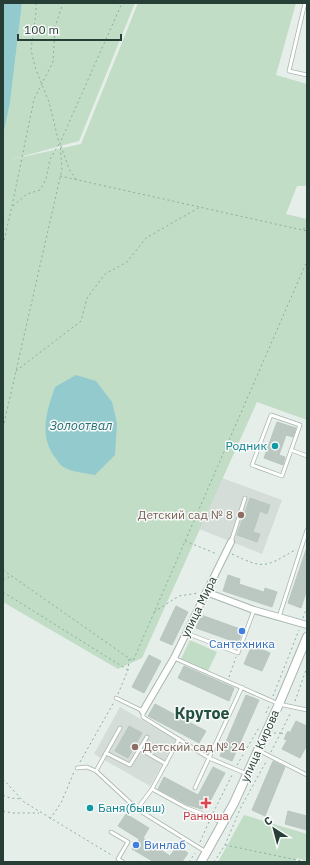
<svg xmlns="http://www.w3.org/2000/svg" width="310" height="865" viewBox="0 0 310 865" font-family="'IBM Plex Sans',sans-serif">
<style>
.built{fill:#d4ddd8}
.green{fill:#c1ddc6}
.water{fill:#93cacd}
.building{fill:#bbc8c2;stroke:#b9c7c0}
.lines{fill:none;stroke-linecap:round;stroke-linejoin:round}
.service-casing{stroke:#a9b6af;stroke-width:4.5}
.minor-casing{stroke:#a9b6af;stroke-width:8}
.tertiary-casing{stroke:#a9b6af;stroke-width:10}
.path{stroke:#89ae9f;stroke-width:1;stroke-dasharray:2 3;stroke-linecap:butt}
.service{stroke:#fff;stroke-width:3}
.minor{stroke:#fff;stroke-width:6}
.tertiary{stroke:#fff;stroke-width:8}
.culture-dot{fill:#0f9aa8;stroke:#f7faf8;stroke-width:1.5}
.education-dot{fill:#8d6e63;stroke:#f7faf8;stroke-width:1.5}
.shop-dot{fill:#3f7fe0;stroke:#f7faf8;stroke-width:1.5}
.health-dot{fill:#e0444e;stroke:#f7faf8;stroke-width:1.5}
.labels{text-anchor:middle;stroke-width:3;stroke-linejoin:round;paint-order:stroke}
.culture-label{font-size:12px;fill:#0d838f;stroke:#f7faf8;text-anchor:end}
.education-label{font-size:12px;fill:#785e54;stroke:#f7faf8;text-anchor:end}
.street-label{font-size:12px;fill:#263e35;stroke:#f7faf8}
.shop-label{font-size:12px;fill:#366cbe;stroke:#f7faf8}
.health-label{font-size:12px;fill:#be3a42;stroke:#f7faf8}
.water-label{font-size:13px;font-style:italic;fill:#257176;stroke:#f7faf8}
.district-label{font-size:16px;font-weight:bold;fill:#234f40;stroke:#f7faf8}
</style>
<rect width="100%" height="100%" fill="#e6eee9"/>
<g class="built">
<path d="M222 478 282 500 262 554 199 529Z"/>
<path d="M120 707 176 740 150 786 94 754Z"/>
</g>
<g class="green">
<path d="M22 3H135L79 141 9 160 81 144 138 3H296L276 75 307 84V186H297L286 214 307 219V420L257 402 142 658 118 669 3 602V135L10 103Z"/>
<path d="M190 640 217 652 208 671 181 659Z"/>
<path d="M244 815 307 834V861L297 858 295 862H218Z"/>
</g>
<g class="water">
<path d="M3 3H22L10 103 3 135Z"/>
<path d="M76 375 96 381 112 402 117 423 115 455 95 475C84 473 71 472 62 466 59 464 57 459 54 456 39 434 47 410 55 387Z"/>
</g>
<g class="building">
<path d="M277 422 296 428 293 437 286 435 279 455 285 457 283 465 264 458Z"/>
<path d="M250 498 270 505 267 514 260 511 253 532 260 534 257 542 237 535Z"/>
<path d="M306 550 307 589 301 608 288 603Z"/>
<path d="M228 575 240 579 239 584 264 592 265 588 277 592 272 607 223 591Z"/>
<path d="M176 606 188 612 172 645 160 640Z"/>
<path d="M201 615 243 630 238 643 196 628Z"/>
<path d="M252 645 270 653 262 671 244 664Z"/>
<path d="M149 655 161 661 144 693 132 687Z"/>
<path d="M184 666 234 688 229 701 178 678Z"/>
<path d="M246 695 259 700 232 761 220 756Z"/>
<path d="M155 704 206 731 199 743 148 716Z"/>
<path d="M296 721 307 726V745L300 758 282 749 287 740 284 739 288 731 290 733Z"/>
<path d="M129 726 142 733 128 758 115 751Z"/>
<path d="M273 761 285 767 265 816 252 810Z"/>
<path d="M213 767 225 773 207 807 202 809 188 805 158 789 164 777 198 795Z"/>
<path d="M288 811 307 816V830L285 824Z"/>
<path d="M126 814 149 828 143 838 170 856 177 846 188 853 182 862H154L132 849 139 839 118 826Z"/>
</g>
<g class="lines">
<g class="service-casing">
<g id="service">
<path d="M305 3 289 71 307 75"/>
<path d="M271 415 300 425 282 476 252 465Z"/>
<path d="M291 450 307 456"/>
<path d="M231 542 245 498"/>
<path d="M279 617 307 530"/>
<path d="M186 633 238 653 254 610"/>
<path d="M174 658 279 704 307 710"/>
<path d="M116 698 143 711V717L209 758 247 774"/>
<path d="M140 749 166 764"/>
<path d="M258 750 307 775"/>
<path d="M106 753 130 765 147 737"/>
<path d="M77 768 87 767 96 771 137 809 206 852"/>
<path d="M96 771 120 728"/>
<path d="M195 788 242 687"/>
<path d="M152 789 187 808 211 817 222 823"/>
<path d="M137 809 152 789 179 739"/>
<path d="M111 832 128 842 118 859 123 862"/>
</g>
</g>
<g class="minor-casing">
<g id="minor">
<path d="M206 592 254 610 307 625"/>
<path d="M143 711 174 658 231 542"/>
</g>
</g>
<g class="tertiary-casing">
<path id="tertiary" d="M201 862 234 803 279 704 307 637"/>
</g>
<g class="path">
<path d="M36 3V12L31 50 36 70 49 102 59 143"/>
<path d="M61 146 69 169 76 179"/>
<path d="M60 176 307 231"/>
<path d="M13 206 27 194 40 190 46 179 50 159 59 144"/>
<path d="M303 229 307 228"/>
<path d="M3 245 12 206 34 99 53 62 55 27 63 3"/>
<path d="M16 371 81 321 87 298 105 274 127 262 146 238 200 207"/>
<path d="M3 428 62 169 60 143 122 3"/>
<path d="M185 541 217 554"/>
<path d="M232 554C264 569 264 568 295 550"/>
<path d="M3 570 133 661 307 261"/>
<path d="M3 580 11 576"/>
<path d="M3 592 128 670"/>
<path d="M154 612 179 596 198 593"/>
<path d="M303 618 307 607"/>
<path d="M229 677 236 657"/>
<path d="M118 694 128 670 129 659"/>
<path d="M273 696 299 630"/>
<path d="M295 701 307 667"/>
<path d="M266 713 269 706"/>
<path d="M274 733H280"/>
<path d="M281 733 286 735"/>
<path d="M271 752 291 712"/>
<path d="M80 762 114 702"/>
<path d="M237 765 260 726"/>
<path d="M3 779 24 802 113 856"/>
<path d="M3 795 10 798 21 799"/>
<path d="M3 811 12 813H39"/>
<path d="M213 813 233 773"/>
<path d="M50 819 61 803 74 772"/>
<path d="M200 842 209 822"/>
<path d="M225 845 307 862"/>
<path d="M189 862 195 853"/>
<path d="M214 862 225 845 241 807 267 760"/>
</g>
<use href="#service" class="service"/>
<use href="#minor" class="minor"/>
<use href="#tertiary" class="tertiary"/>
</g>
<g class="culture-dot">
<circle cx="275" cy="446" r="4"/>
<circle cx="90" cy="808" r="4"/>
</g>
<g class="education-dot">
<circle cx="241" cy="515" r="4"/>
<circle cx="135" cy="747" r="4"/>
</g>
<g class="shop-dot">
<circle cx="242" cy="631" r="4"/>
<circle cx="136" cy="845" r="4"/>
</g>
<path class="health-dot" d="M204 797h4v4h4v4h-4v4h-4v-4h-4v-4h4z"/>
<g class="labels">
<g class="culture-label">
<text x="267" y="450">Родник</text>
<text x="98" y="812" text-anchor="start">Баня(бывш)</text>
</g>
<g class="education-label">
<text x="233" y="519">Детский сад № 8</text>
<text x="143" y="751" text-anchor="start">Детский сад № 24</text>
</g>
<g class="street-label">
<text transform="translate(199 607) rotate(-64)" y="4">улица Мира</text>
<text transform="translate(260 746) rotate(-66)" y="4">улица Кирова</text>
</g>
<g class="shop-label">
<text x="242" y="648">Сантехника</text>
<text x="144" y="849" text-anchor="start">Винлаб</text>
</g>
<g class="health-label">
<text x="206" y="820">Ранюша</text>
</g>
<g class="water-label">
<text x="81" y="430">Золоотвал</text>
</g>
<g class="district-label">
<text x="202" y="719">Крутое</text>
</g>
</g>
<rect width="310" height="865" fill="none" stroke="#263e35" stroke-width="8"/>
<g transform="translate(274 829) rotate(324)" stroke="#f7faf8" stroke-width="3" paint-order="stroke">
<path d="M0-3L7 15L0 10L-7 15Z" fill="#263e35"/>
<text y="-6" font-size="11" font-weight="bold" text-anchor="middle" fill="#263e35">С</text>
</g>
<path d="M18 34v6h103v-6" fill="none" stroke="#263e35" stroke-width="2"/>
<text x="24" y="34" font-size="12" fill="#263e35" stroke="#f7faf8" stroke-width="3" paint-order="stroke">100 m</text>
</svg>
